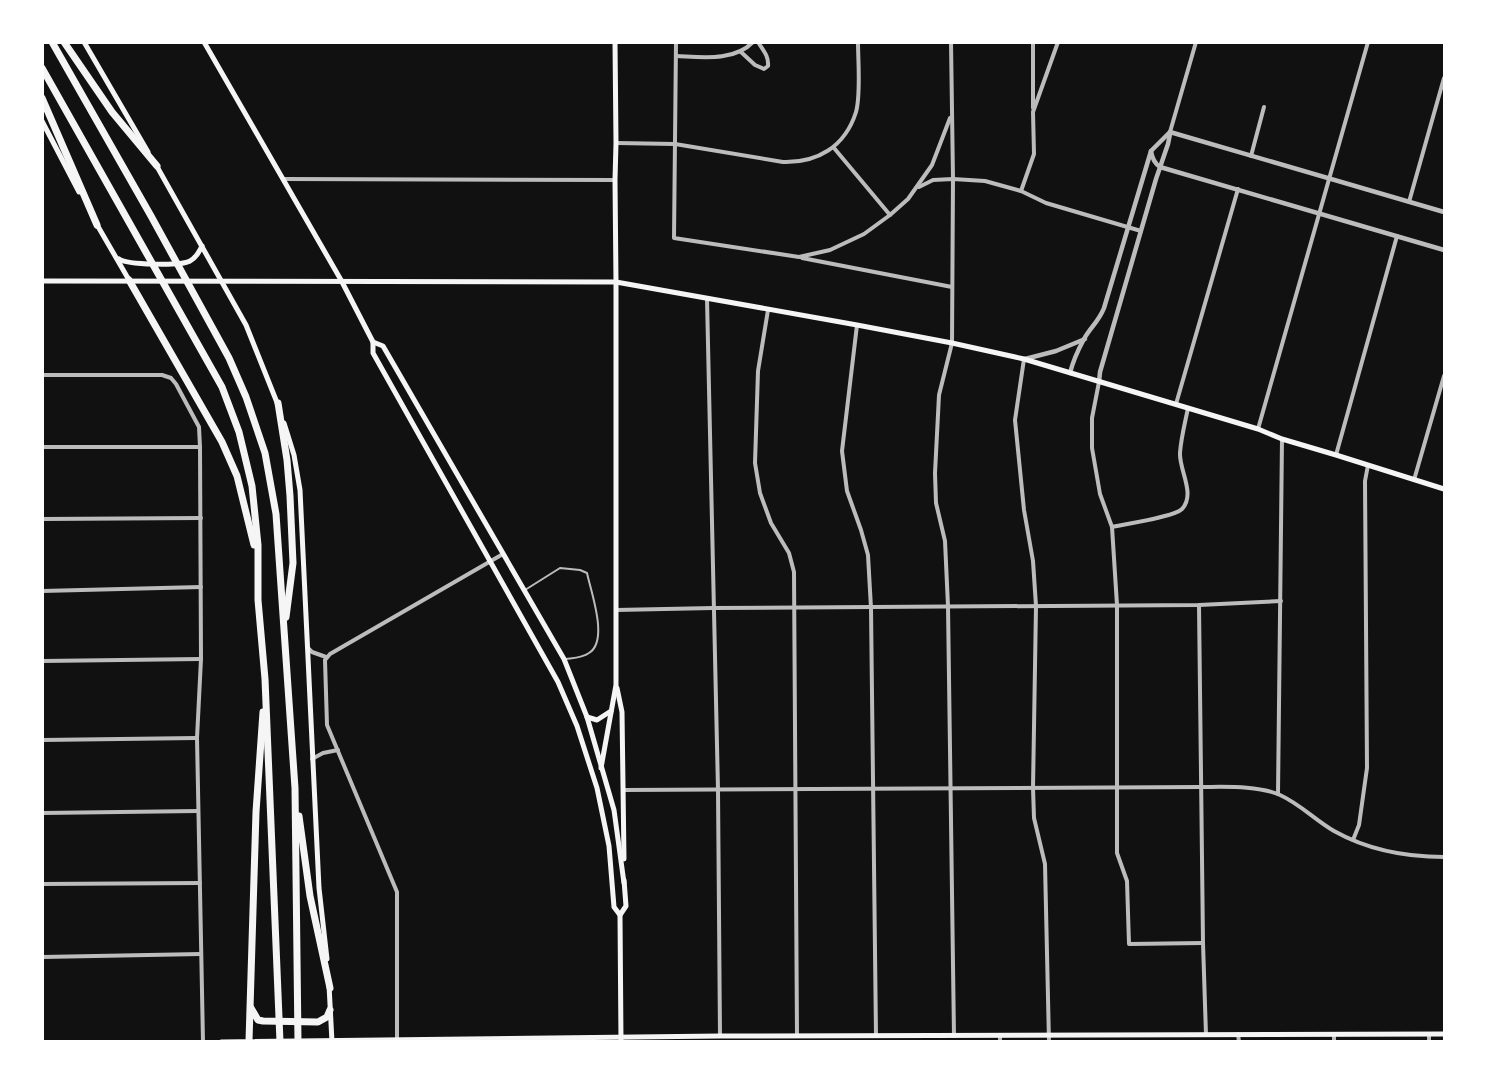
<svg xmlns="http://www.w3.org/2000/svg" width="1487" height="1084" viewBox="0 0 1487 1084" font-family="Karla,sans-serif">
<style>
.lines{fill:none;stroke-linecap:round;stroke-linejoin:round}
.service{stroke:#bcbcbc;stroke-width:2}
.minor{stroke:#bcbcbc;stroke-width:4}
.tertiary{stroke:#bcbcbc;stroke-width:4.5}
.secondary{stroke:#f5f5f5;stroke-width:5}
.motorway{stroke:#f5f5f5;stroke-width:7}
</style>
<rect width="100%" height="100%" fill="#111"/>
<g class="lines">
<path class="service" d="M525 590 560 568 580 570 587 573C591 592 609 641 589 653 582 658 573 658 566 659"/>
<g class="minor">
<path d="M676 42 674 238 799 257 830 250 864 234 890 215 908 199 932 165 950 118"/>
<path d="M951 42 953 179 952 343 939 395 935 473 936 503 945 541 948 606 954 1036"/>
<path d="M1033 42V108"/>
<path d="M741 52 755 65 764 69 768 66C769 56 763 50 758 42"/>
<path d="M676 56C701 57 734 62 753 42"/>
<path d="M1170 132 1196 42"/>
<path d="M616 143 675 144 783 162C817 163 845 147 856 112 861 95 858 61 858 42"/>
<path d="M834 148 890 215"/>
<path d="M1251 156 1264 107"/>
<path d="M283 179 615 180"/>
<path d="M919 187 933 180 953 179 985 181 1021 191 1046 203 1141 231"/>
<path d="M1021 191 1034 154 1033 112 1058 42"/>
<path d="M1409 202 1444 78"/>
<path d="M802 258 952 287"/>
<path d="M707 299 718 790 720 1036"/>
<path d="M768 310 758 371 755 463 760 493 771 523 789 553 794 572 797 1036"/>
<path d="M857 325 842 451 847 491 861 530 868 555 871 608 876 1036"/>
<path d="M1024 359 1015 420 1024 510 1033 561 1036 606 1033 788 1034 818 1045 864 1049 1042"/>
<path d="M42 375H162L171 378 176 384 199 427 200 447 201 659 197 738 203 1042"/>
<path d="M1099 382 1092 418V448L1100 494 1112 527 1117 605V853L1127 881 1129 944 1203 943"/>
<path d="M1176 404 1238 189"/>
<path d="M1258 429 1368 42"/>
<path d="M42 447H200"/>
<path d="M1336 455 1397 236"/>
<path d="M1414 480 1444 376"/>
<path d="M42 519 201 518"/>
<path d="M1112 527C1125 524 1174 517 1182 509 1196 494 1179 470 1180 453 1181 438 1185 423 1188 408"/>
<path d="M42 591 201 587"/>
<path d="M1199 605 1203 943 1206 1035"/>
<path d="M616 610 713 608 1199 605 1281 601"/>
<path d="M307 647 312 652 326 657"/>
<path d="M42 661 201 659"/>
<path d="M42 740 197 738"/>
<path d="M312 759 323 753 338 750"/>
<path d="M624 790 1200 787C1224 787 1258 785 1280 795 1300 804 1315 820 1334 831 1368 850 1406 857 1444 857"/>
<path d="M1278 794 1282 439"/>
<path d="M42 813 198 811"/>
<path d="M1353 840 1359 825 1367 768 1365 481 1368 465"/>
<path d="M42 884 200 883"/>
<path d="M42 957 201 954"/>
<path d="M1238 1034 1239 1042"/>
<path d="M1429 1034V1042"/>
<path d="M1334 1035V1042"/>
<path d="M397 1039V892L327 725 325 660 330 654 503 554"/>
<path d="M1000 1042V1036"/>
</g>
<g class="tertiary">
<path d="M1170 132 1444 212"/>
<path d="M1151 151C1152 158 1154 163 1160 167L1444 250"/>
<path d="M1025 359 1056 351 1085 339"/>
<path d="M1070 373C1073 361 1078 350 1084 339 1090 328 1099 321 1104 308L1151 151 1170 132"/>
<path d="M1099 382 1100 372 1156 179 1168 144 1170 134"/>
</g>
<g class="secondary">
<path d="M84 42 148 152"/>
<path d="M204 42 341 280 373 342V353L558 682 577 726 597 788 609 846 614 907 620 915"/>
<path d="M42 121 79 192"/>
<path d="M155 163 246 325 278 405"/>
<path d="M96 223 129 280"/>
<path d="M119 259C127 265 181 266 190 261 196 258 199 252 202 246"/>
<path d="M42 281 616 282 857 325 952 343 1024 359 1258 429 1282 439 1336 455 1444 489"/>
<path d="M373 342 383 346 564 659 587 717 614 810 624 883"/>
<path d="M284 423 294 455 300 490 319 888 327 959"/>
<path d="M617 688 622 712 624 859"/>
<path d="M587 717 597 720 611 711"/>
<path d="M601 768 616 685V282L615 180 616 143 615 42"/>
<path d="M329 985 332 1042"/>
<path d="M221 1042 720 1036 1444 1034"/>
<path d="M621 1042 620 915 626 906 624 880"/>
</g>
<g class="motorway">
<path d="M52 42 151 216 229 358 246 397 265 453 276 514 295 788 298 1042"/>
<path d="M64 42 112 112 157 166"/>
<path d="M42 68 222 387 239 432 252 486 258 545V600L265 679 280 1042"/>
<path d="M42 98 97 225"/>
<path d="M129 280 222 442 237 476 254 545"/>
<path d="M278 403 287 460 290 496 293 563 286 617"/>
<path d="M299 816 310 896 330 988"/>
<path d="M251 1008 258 1020 263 1021 318 1022 327 1017 330 1010"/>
<path d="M249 1041 256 812 263 712"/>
</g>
</g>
<rect width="1487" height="1084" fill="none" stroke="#ffffff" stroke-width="88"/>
</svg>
